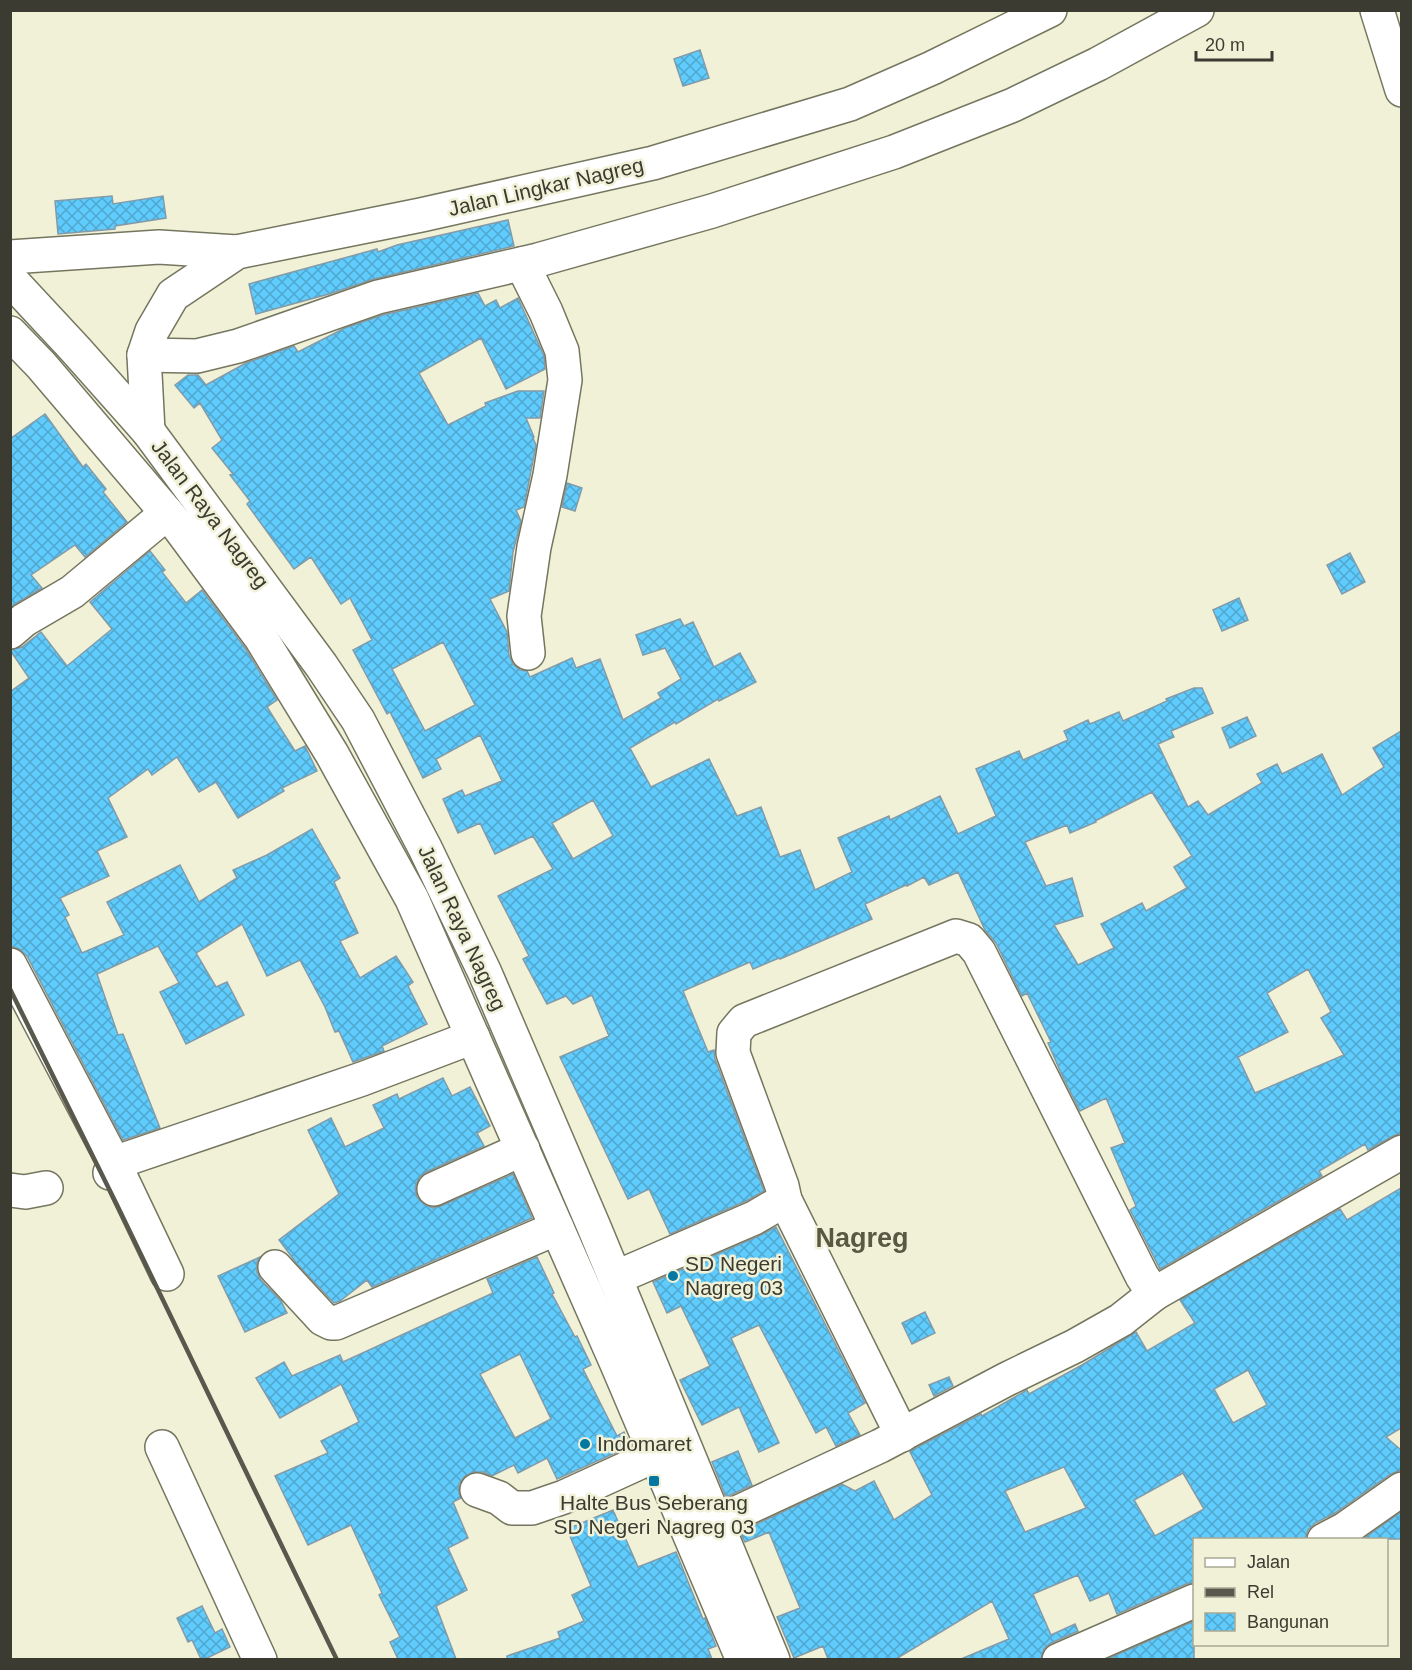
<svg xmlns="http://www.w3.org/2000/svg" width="1412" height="1670" viewBox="0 0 1412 1670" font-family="Helvetica,sans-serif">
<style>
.building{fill:url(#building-cross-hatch);stroke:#839ba8;stroke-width:1.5;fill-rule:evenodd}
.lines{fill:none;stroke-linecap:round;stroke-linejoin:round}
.minor-casing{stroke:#75765f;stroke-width:36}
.highway-casing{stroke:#75765f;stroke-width:36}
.minor{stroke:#fff;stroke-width:33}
.highway{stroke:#fff;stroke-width:33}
.rail{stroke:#58584c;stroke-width:4.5}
.poi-dot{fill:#0478a1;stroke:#f0f1d7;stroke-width:2}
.labels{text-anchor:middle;stroke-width:5;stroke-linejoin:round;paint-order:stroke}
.street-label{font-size:21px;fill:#3b3b31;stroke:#f0f1d7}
.poi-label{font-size:21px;fill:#3b3b31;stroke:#f0f1d7;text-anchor:start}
.district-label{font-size:27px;font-weight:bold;fill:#595943;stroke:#f0f1d7}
</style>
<defs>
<pattern id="building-cross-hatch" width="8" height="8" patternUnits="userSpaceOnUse" patternTransform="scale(1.5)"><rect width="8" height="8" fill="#60ccfe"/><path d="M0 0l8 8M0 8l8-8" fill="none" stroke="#50a7ce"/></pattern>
</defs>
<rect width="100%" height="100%" fill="#f0f1d7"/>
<g class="building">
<path d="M700 50 709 78 683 86 674 59Z"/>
<path d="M112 196 113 204 163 196 166 218 115 226V229L58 234 55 201Z"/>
<path d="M508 220 514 246 374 279 329 294 256 314 249 284 377 249 378 252 397 245Z"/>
<path d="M478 293 485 306 496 300 500 308 518 298 544 356 545 369 506 389 481 338 419 373 448 425 486 406 485 403 518 391H544L540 418H526L534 437 533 438 536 445 524 507 516 510 521 521 513 552 509 591 490 599 507 632 509 655 513 664 520 670 527 671 530 677 572 658 576 668 600 659 623 720 661 698 658 693 681 679 665 648 643 655 636 635 680 619 684 626 693 622 714 667 740 653 756 682 719 701 718 699 676 724 675 722 630 748 651 787 709 759 737 816 761 807 780 857 800 850 815 890 852 872 838 838 889 816 890 820 940 796 958 834 996 816 976 769 1019 751 1023 760 1068 740 1064 731 1088 720 1090 724 1119 712 1123 721 1167 701 1166 699 1194 688H1202L1213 713 1171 731 1174 737 1158 744 1188 807 1198 801 1208 815 1262 783 1257 774 1277 764 1282 774 1322 754 1342 795 1384 767 1373 748 1401 731V1133L1393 1136 1368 1150 1365 1144 1319 1171 1322 1176 1160 1269 1130 1210 1136 1206 1111 1148 1125 1143 1106 1098 1080 1111 1061 1073 1048 1043 1051 1042 1027 993 1022 996 996 943 985 930 958 872 929 885 924 877 907 886 906 885 865 904 872 919 780 959 779 958 753 969 750 962 683 991 708 1052 714 1050 715 1059 764 1191 746 1201 670 1234 649 1189 628 1199 560 1057 609 1036 592 995 573 1004 566 996 547 1004 523 959 529 956 498 896 553 869 533 836 495 854 480 823 458 833 443 799 462 790 465 796 502 781 480 735 436 759 441 769 423 778 390 712 387 714 353 650 372 640 350 598 341 604 311 557 294 569 247 504 250 501 230 475 233 474 212 448 222 440 200 403 194 408 175 385 188 375H198L206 385 246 363 294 346 298 352 345 328 383 315ZM443 642 475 705 425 731 392 669ZM1152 792 1192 856 1174 867 1187 888 1146 911 1142 903 1101 924 1114 948 1078 965 1054 925 1083 916 1072 878 1046 886 1025 842 1067 825 1070 833 1096 822 1095 821ZM593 800 613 836 573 859 552 823ZM1308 969 1331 1012 1321 1018 1344 1055 1255 1093 1238 1057 1288 1032 1267 993Z"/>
<path d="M45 414 83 467 86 464 106 489 103 492 127 522 85 557 75 545 31 575 42 588 10 607V439Z"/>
<path d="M567 483 582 488 575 511 562 507Z"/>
<path d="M150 551 165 570 162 572 186 603 202 590 245 648 277 700 267 707 279 726 295 751 305 746 317 771 282 788 284 791 238 818 216 782 199 792 177 757 152 775 148 769 108 798 127 837 97 851 109 876 60 898 69 915 65 917 82 953 124 935 107 902 180 865 199 902 237 878 233 870 267 855 312 829 340 878 334 882 358 933 340 941 360 978 396 956 413 982 408 986 427 1024 382 1046 384 1051 353 1062 339 1031 335 1032 325 1007 300 960 267 976 242 924 196 953 216 987 227 982 244 1015 186 1044 160 992 179 983 158 946 97 974 118 1035 123 1034 160 1128 123 1140 27 956 19 949 10 946V692L29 678 10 650 22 647 41 632 67 666 112 629 90 602Z"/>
<path d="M1350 553 1365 582 1342 594 1327 565Z"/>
<path d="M1239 598 1248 620 1222 631 1213 610Z"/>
<path d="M1247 717 1256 736 1230 748 1222 728Z"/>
<path d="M443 1078 452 1096 470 1087 490 1126 477 1133 484 1146 426 1172 419 1178 415 1188 417 1197 424 1204 433 1208 441 1206 513 1174 532 1218 372 1287 367 1280 340 1301 334 1303 297 1264 279 1240 339 1194 308 1130 331 1118 345 1147 384 1128 373 1105 397 1094 399 1099Z"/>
<path d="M1401 1188V1428L1386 1437 1401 1450V1470L1391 1474 1335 1513 1315 1523 1308 1530 1305 1539H1194V1583L1186 1584 1117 1614 1109 1593 1090 1601 1078 1575 1033 1594 1051 1635 1075 1624 1078 1631 1051 1643 1044 1649 1041 1659H961L1009 1639 992 1601 896 1659H828L823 1646 794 1658 777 1617 800 1608 769 1532 745 1542 740 1532 842 1484 855 1491 874 1481 894 1520 932 1495 910 1452 912 1450 981 1414 982 1416 1027 1390 1029 1394 1082 1365 1136 1332 1147 1351 1195 1323 1180 1300 1340 1209 1347 1220ZM1248 1370 1267 1405 1233 1423 1214 1389ZM1064 1467 1086 1508 1025 1532 1005 1491ZM1183 1473 1204 1509 1155 1536 1134 1500Z"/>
<path d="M776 1227 865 1403 848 1413 860 1435 836 1446 826 1427 816 1433 759 1325 731 1338 779 1443 759 1452 739 1407 702 1425 680 1380 710 1366 681 1306 667 1313 653 1282 761 1235Z"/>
<path d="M260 1257 257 1262V1272L261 1280 281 1301 287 1313 245 1332 218 1276Z"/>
<path d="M537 1257 554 1293 552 1294 575 1337 577 1336 591 1365 583 1369 617 1436 624 1432 631 1446 557 1479 547 1458 518 1473 514 1465 492 1476 483 1472H474L465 1476 459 1484V1493L461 1498 453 1502 468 1538 448 1548 467 1590 436 1606 456 1659H398L390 1642 400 1637 379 1595 382 1593 351 1525 308 1545 275 1476 328 1453 321 1441 359 1422 341 1384 280 1418 256 1378 284 1362 292 1376 340 1355 343 1362 493 1293 487 1279ZM520 1354 551 1419 515 1438 480 1374Z"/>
<path d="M925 1312 935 1333 912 1344 902 1323Z"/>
<path d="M949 1377 953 1386 934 1396 929 1385Z"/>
<path d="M738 1451 752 1485 726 1497 712 1462Z"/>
<path d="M613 1510 638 1567 676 1552 703 1619 705 1618 716 1646 708 1649 712 1659H507V1656L560 1638 558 1632 584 1621 572 1595 591 1586 567 1529Z"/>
<path d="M1401 1512V1539H1363Z"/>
<path d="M202 1606 215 1633 222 1629 230 1647 205 1659H201L192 1640 188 1642 177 1618Z"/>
<path d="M1194 1621V1659H1107Z"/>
</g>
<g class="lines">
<g class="minor-casing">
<g id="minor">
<path d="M1377 10 1402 90"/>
<path d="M522 264 546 312 562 351 565 380 550 475 534 547 524 616 528 653"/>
<path d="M144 355 197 356 238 346 378 297 538 260 712 211 894 152 1013 105 1098 64 1197 10"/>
<path d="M10 632 24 620 72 592 167 513"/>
<path d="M10 965 114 1163 167 1274"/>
<path d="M110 1173 114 1163 362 1079 473 1037"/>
<path d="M434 1189 523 1149"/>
<path d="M10 1190 25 1192 46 1188"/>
<path d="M785 1200 902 1435"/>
<path d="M275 1267 323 1319 331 1323H336L557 1228"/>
<path d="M615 1278 754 1218 785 1200 782 1186 733 1053 734 1033 744 1021 956 936 969 940 979 952 1142 1276 1154 1294 1121 1320 1075 1346 1007 1379 880 1446 715 1523"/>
<path d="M1154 1294 1402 1152"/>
<path d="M162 1447 260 1660"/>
<path d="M477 1490 499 1498 512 1508H532L564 1497 656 1455"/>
<path d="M1324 1540 1345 1529 1402 1489"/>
<path d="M1059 1660 1194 1601"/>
</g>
</g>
<g class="highway-casing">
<g id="highway">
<path d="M10 257 159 247 237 252"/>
<path d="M10 279 76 350 148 431 321 665 358 720 425 848 485 973 594 1227 773 1660"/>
<path d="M10 333 41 365 178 526 261 638 332 754 412 899 617 1364 743 1660"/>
<path d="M148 431 144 355 152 331 173 295 237 252 421 215 653 163 850 104 932 68 1050 10"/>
</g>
</g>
<use href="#minor" class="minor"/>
<use href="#highway" class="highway"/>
<path class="rail" d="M10 989 117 1205 337 1660"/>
</g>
<g class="poi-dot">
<circle cx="673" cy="1276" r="6"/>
<circle cx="585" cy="1444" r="6"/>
<rect x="648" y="1475" width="12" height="12" rx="3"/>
</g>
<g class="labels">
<g class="street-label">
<text transform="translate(546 187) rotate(-13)" y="7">Jalan Lingkar Nagreg</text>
<text transform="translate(210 514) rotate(53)" y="7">Jalan Raya Nagreg</text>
<text transform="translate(462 928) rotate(65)" y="7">Jalan Raya Nagreg</text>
</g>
<g class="poi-label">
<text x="685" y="1271">SD Negeri<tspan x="685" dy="24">Nagreg 03</tspan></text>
<text x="597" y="1451">Indomaret</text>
<text x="654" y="1510" text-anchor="middle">Halte Bus Seberang<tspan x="654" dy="24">SD Negeri Nagreg 03</tspan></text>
</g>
<g class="district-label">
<text x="862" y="1247">Nagreg</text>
</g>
</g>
<rect width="1412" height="1670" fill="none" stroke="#3b3b31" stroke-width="24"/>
<rect x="1193" y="1538" width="195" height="108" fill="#f0f1d7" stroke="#a8a895" stroke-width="1.5"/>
<rect x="1205" y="1558" width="30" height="9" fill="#ffffff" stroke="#a8a895" stroke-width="1.5"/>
<text x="1247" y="1568" font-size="18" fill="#3b3b31">Jalan</text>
<rect x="1205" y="1588" width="30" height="9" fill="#58584c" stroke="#a8a895" stroke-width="1.5"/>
<text x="1247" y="1598" font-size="18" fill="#3b3b31">Rel</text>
<rect x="1205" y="1613" width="30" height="18" fill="url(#building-cross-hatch)" stroke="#a8a895" stroke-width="1.5"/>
<text x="1247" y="1628" font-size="18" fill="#3b3b31">Bangunan</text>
<path d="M1196 51v9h76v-9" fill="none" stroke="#3b3b31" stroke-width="3"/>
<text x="1205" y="51" font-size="18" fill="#3b3b31" stroke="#f0f1d7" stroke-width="4.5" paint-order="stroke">20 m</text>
</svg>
